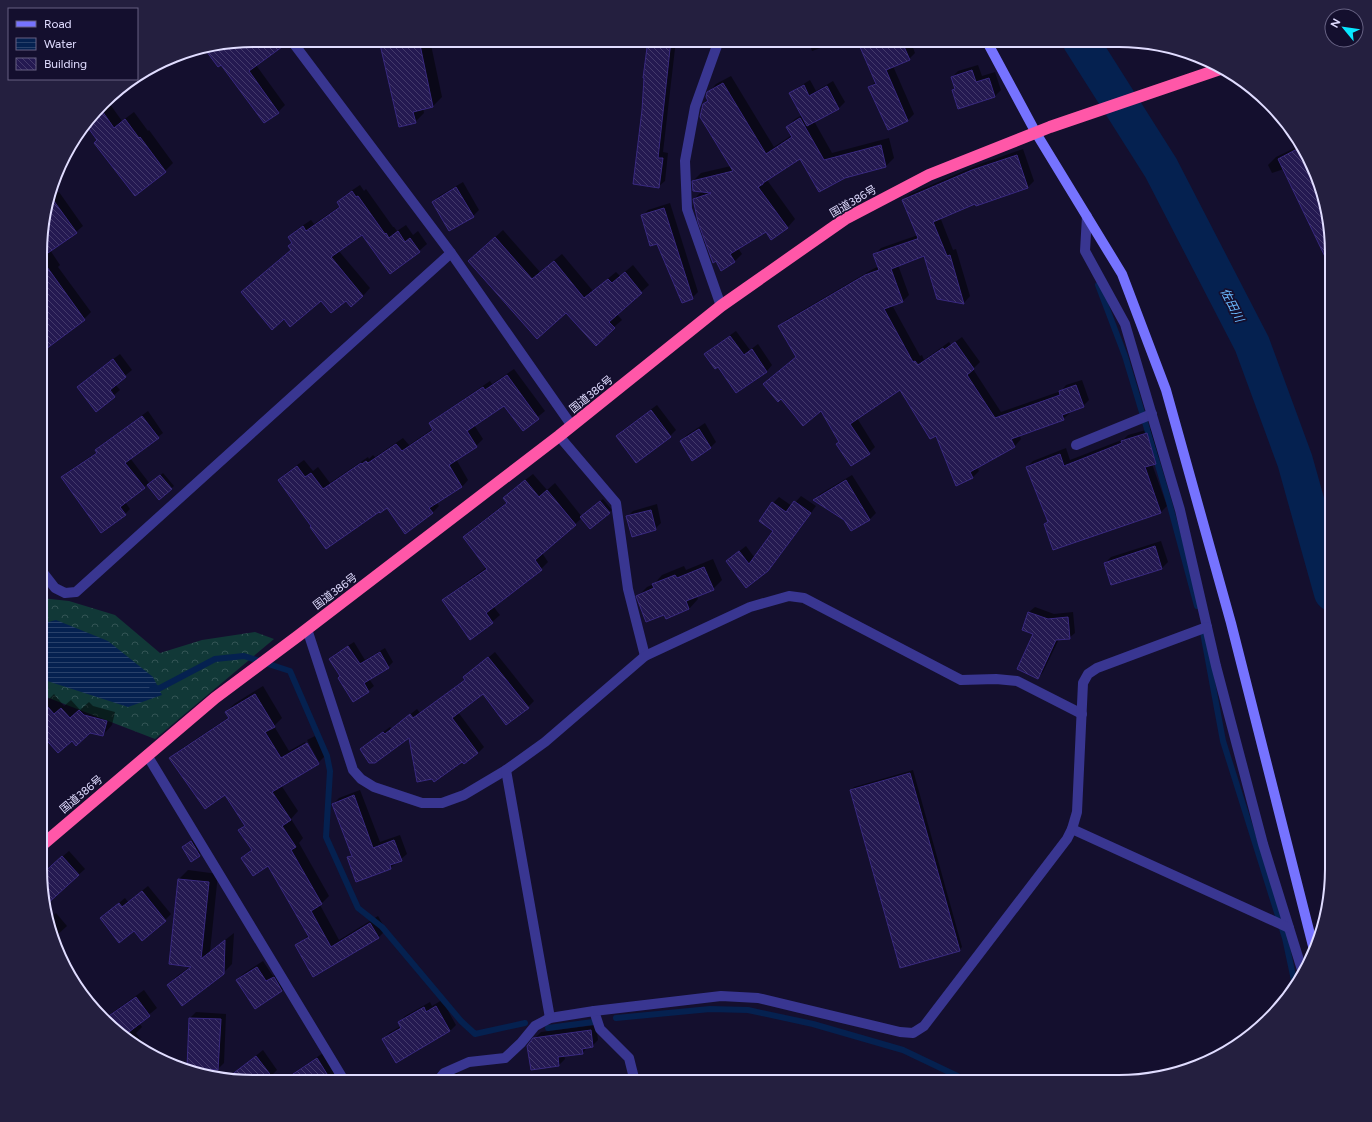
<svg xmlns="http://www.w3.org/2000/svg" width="1372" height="1122" viewBox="0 0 1372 1122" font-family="Figtree,'Noto Sans JP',sans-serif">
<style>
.forest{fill:url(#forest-crowns)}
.water{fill:url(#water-rules)}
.shadow{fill:#0007}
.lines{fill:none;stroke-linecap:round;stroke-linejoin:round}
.stream{stroke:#052150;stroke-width:6}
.river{stroke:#052150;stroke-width:36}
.building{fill:url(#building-back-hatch);stroke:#39297f}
.lane{stroke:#393691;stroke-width:10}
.street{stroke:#393691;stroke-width:10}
.secondary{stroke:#7673ff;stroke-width:10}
.highway{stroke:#ff57a8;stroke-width:12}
.labels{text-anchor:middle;stroke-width:3.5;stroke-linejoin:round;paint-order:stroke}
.street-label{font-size:11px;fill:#e0dcff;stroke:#140f2e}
.water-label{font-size:12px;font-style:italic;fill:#6abaff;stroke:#140f2e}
.rim{fill:none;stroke:#e0dcff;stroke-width:2}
</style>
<defs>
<pattern id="forest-crowns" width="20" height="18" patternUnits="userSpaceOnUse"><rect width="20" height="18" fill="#113837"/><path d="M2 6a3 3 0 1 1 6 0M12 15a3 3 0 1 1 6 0" fill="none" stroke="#335455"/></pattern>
<pattern id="water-rules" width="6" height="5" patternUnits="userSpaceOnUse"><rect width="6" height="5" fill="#052150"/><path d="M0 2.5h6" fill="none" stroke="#29416a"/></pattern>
<pattern id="building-back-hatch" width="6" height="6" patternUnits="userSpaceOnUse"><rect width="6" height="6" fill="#241951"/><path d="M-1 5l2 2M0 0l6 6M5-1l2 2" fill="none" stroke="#443a6b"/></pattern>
</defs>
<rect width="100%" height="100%" fill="#140f2e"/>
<path class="forest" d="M41 598 69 601 115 615 160 653 202 640 255 632 274 639 155 739 41 695Z"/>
<path class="water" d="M56 620 108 641 153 677 162 695 128 707 41 679V624Z"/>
<g class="shadow">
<path d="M253 40H288L256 65 285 105 278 112 221 64 205 48Z"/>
<path d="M380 40H430L442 97 433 106 423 108 424 113 415 122Z"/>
<path d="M649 40H676L663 152 668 153 665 181 659 186 643 110Z"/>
<path d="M808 40H833L829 45 812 51Z"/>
<path d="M858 40H910L915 53 909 59 893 66 914 114 908 120 870 87 876 81Z"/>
<path d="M978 65 982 76 995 72 1001 90 995 96 953 90 956 87 952 77 958 71Z"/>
<path d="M731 76 774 147 792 135 787 127 795 119 802 115 791 93 797 88 810 80 816 91 833 81 845 102 839 108 814 121 832 153 889 138 894 158 886 166 844 177 801 158 767 180 795 219 788 227 772 239 766 231 738 248 742 254 734 262 694 199 702 191 693 181 701 173 731 166 704 105 709 100 708 93 716 84Z"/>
<path d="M107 100 122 121 134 112 148 131 149 130 173 163 165 171 98 140 87 124Z"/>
<path d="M1299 146 1316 171 1332 254 1284 169 1272 173 1268 165 1276 157Z"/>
<path d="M1023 149 1034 181 1028 187 977 205 976 202 940 217 953 250 956 249 970 296 964 303 938 298 924 255 898 265 909 295 902 302 892 305 920 356 922 355 924 360 949 342 951 345 962 337 980 362 973 369 1001 412 1061 391 1066 385 1082 380 1089 400 1083 406 1069 411 1070 413 1063 419 1019 435 1021 439 1015 446 977 467 979 471 972 478 936 434 901 388 857 418 875 447 869 453 839 442 821 409 782 398 764 384 797 356 779 326 786 320 873 269 879 266 874 255 881 248 918 235 903 200 910 194 980 164Z"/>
<path d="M463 182 479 210 473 216 433 202 439 196Z"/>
<path d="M360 185 364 191 366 189 393 227H394L397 231 406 225 413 235 418 231 427 244 419 251 391 272 362 233 338 250 370 288 363 296 346 299 321 300 284 318 242 292 292 250 289 246 292 242 289 237 296 230 311 220 314 224 340 206 338 202 345 195Z"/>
<path d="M59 192 83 226 76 232 50 250 60 265 58 267 91 312 84 319 42 350V316L61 302 42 303V225L51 197Z"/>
<path d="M670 203 698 292 692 298 642 216 648 210Z"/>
<path d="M503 230 540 272 562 254 593 291 616 272 620 276 633 265 649 285 617 314 622 320 614 327 566 311 469 261Z"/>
<path d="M736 331 750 350 758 344 772 365 767 371 736 392 718 365 706 354 712 348Z"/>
<path d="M120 354 132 370 115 384 120 390 96 410 84 381Z"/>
<path d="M514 369 545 411 523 429 505 405 474 425 483 439 476 446 456 459 468 480 462 487 436 502 439 506 432 513 387 507 312 526 279 480 286 473 304 460 313 471 318 467 330 483 368 457 369 459 373 455 375 457 403 438 409 445 434 428 430 423 437 417 490 381 492 384Z"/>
<path d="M657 405 676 430 670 436H617L623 430Z"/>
<path d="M148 411 163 433 130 458 150 484 163 473 174 486 159 498 148 484 125 502 130 509 125 514 101 531 62 477 67 472 97 452 96 450 101 445Z"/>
<path d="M705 423 716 442 710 448 681 441 687 435Z"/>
<path d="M1153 428 1161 457 1155 463 1152 464 1167 506 1161 512 1053 549 1045 524 1048 521 1027 467 1033 461 1066 448 1070 460 1124 439 1128 435Z"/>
<path d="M533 474 547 490 555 483 582 517 603 499 612 510 609 512 582 518 542 553 548 562 541 569 493 606 500 615 492 622 471 638 444 600 451 593 487 567 464 537 471 530 507 502 511 491Z"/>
<path d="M852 475 876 513 870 519 851 530 845 520 814 500 820 494Z"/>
<path d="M801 496 816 506 774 563 768 570 727 561 746 546 754 557 774 531 773 503 779 497 792 506Z"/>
<path d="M657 504 661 523 655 529 627 517 633 511Z"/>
<path d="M1161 541 1168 562 1162 568 1112 584 1105 563 1111 557Z"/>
<path d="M713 559 722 580 713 589 697 596 698 599 689 609 665 613 638 596 647 587 654 584 662 575 684 566 686 570Z"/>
<path d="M1035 607 1054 614 1073 612 1075 633 1069 638 1059 639 1043 672 1038 678 1035 634 1023 629 1029 612Z"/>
<path d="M354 642 365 660 385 648 393 662 388 667 369 679 374 686 368 691 341 676 330 659 335 654Z"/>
<path d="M495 652 534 701 528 707 484 693 458 712 484 747 478 753 410 737 361 749 367 744 390 727 392 729 417 709 420 713 466 679 471 672Z"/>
<path d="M263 686 282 718 274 726 289 751 305 742 317 762H319L281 785 298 811 291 819 303 838 299 843 329 896 320 905 339 940 378 916 386 930 378 938 314 976 297 945 309 935 268 864 242 858 252 849 240 830 245 825 226 794 170 759 178 751 229 717 226 712 234 704Z"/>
<path d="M45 694 49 699 54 694 64 706 71 700 80 710 89 702 93 706 115 712 112 725 103 735 90 732 72 739 58 752 41 732V698Z"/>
<path d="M315 736 326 755 319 762 307 740Z"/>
<path d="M913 770 962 947 959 950 851 790 854 787Z"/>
<path d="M360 790 380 842 400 835 407 854 390 868 348 858 352 854 333 804 339 798Z"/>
<path d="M194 839 202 852 191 860 183 847Z"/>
<path d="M69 851 85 869 46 904 40 876Z"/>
<path d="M188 870 218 874 210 952 234 933 232 964 223 973 168 985 177 976 191 966 179 879Z"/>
<path d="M148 886 171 914 165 920 134 930 101 918 125 898 128 902Z"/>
<path d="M56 913 67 926 55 937 50 918Z"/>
<path d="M263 961 273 976 280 971 288 984 282 990 256 1008 237 980 243 974Z"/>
<path d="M144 990 157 1008 139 1023 142 1027 136 1033 148 1050 102 1020Z"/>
<path d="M442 1000 456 1025 450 1031 383 1039 389 1033 401 1026 399 1022 405 1016 430 1002 432 1006Z"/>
<path d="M196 1012 226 1014 224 1063 218 1069 188 1068 190 1018Z"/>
<path d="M596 1025 598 1040 592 1046 588 1047 582 1053 564 1055 565 1059 559 1065 534 1039 541 1032Z"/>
<path d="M263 1050 277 1070 271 1076 263 1082 227 1079Z"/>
<path d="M323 1053 339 1076 333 1082H282L286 1078Z"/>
<path d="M456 1072 468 1082H447Z"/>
<path d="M608 1074 612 1082H594Z"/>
</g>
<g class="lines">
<g class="stream">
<path d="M1098 285 1125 356 1169 502 1197 606"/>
<path d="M1202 627 1223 741 1285 938 1295 985"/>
<path d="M152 689 160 688 215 659 244 656 290 671 327 756 330 771 326 837 358 908 382 927 461 1021 475 1034 525 1023"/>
<path d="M616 1018 710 1009 748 1010 813 1024 903 1050 970 1082"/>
<path d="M548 1028 593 1022"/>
</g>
<path class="river" d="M1080 40 1161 168 1252 344 1295 461 1332 593"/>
</g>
<g class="building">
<path d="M253 40H285L286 44 249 71 279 113 264 123 221 65 218 67 204 48Z"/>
<path d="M379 40H419L433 107 413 112 416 123 399 127Z"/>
<path d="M648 40H671L658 158H663L659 188 633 184 642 110 644 78H643Z"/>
<path d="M857 40H901L910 60 886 70 908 121 888 130 868 87 876 84Z"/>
<path d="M972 70 976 82 989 78 995 97 958 109 952 90 955 89 951 77Z"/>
<path d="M723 83 766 154 792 137 786 127 800 118 824 160 881 145 886 167 845 178 819 192 800 159 763 183V184L758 187 788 228 771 240 766 232 730 254 735 262 721 271 716 261 713 263 698 222 693 199 711 193 693 191 692 181 733 171 700 117 703 104 708 101 706 97 707 92Z"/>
<path d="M804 85 809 96 827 86 839 109 807 126 789 93Z"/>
<path d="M100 108 114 128 125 119 139 138 140 137 166 172 135 196 94 143 97 140 86 125Z"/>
<path d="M1299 148 1320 192 1332 253V264L1329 265 1278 159Z"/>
<path d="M1017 155 1028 188 976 206 975 204 933 222 947 256 950 255 964 304 937 299 924 256 891 269 903 302 884 309 913 362 915 361 918 365 943 348 944 350 955 342 974 369 967 375 995 418 1060 395 1059 391 1076 385 1084 407 1062 415 1064 420 1011 439 1015 447 970 472 973 478 956 486 936 436 930 439 900 390 850 424 870 454 851 466 836 444 839 442 821 411 803 426 781 399 778 402 763 384 796 357 778 326 865 275 879 270 873 254 917 239 918 238 902 200 972 170Z"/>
<path d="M456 187 474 217 449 231 432 202Z"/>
<path d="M352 191 356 197 358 196 385 234 386 233 389 238 398 231 405 242 410 238 420 252 390 274 362 235 331 257 363 296 351 307 346 301 331 313 321 301 290 327 284 319 272 330 241 292 291 250 288 246 292 243 288 237 303 226 306 231 340 207 337 202Z"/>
<path d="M51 197 77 233 42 257V225Z"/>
<path d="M664 208 693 299 682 303 657 244 650 246 641 215Z"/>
<path d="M495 237 532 279 554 261 584 298 608 279 612 283 625 272 642 293 609 322 615 328 596 346 566 313 537 339 468 261Z"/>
<path d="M42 260 85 320 42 352Z"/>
<path d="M730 336 744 355 752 349 767 372 736 393 718 367 715 369 704 354Z"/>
<path d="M113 359 126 377 110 390 115 397 96 412 77 387Z"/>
<path d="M507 375 539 419 523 431 504 406 467 431 477 447 449 465 462 487 429 508 433 513 405 534 387 508 380 513 379 512 326 549 310 527 311 526 278 480 297 466 305 477 311 473 323 489 361 463 362 464 366 461 368 463 396 444 402 451 433 430 429 423 483 387 485 390Z"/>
<path d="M651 410 671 437 636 463 616 436Z"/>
<path d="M142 416 159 438 125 463 145 488 120 507 126 515 101 533 61 477 97 453 95 450Z"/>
<path d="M699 429 711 448 692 461 680 441Z"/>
<path d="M1147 433 1156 464 1145 467 1161 513 1053 550 1044 524 1048 522 1026 467 1060 454 1064 466 1122 443 1121 441Z"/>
<path d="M160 475 172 489 159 500 147 485Z"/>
<path d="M525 480 539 497 547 490 576 525 535 560 542 570 486 613 493 623 470 640 442 600 487 569 463 537 507 503 503 498Z"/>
<path d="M846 480 870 520 851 531 844 520 813 500Z"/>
<path d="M600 501 610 513 590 529 580 517Z"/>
<path d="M794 501 811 513 768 571 746 588 726 561 739 551 749 564 773 531 759 521 772 502 786 512Z"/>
<path d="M651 510 656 530 632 537 626 516Z"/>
<path d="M1155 546 1162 569 1111 585 1104 563Z"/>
<path d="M704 567 714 590 686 601 689 609 666 619 664 615 646 622 636 596 654 588 652 584 675 575 677 578Z"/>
<path d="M1028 612 1048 619 1068 617 1070 639 1056 640 1038 679 1017 669 1033 634 1022 630Z"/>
<path d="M348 646 360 664 380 652 389 668 364 683 369 692 353 702 338 678 340 676 329 659Z"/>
<path d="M488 657 529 708 506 725 483 694 452 718 478 753 464 764 462 762 434 782 432 779 417 782 409 738 375 763H369L360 749 383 732 385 734 410 714 413 718 465 680 463 677Z"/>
<path d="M255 694 275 727 265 732 281 758 307 743 319 764 272 792 291 820 282 826 296 847 291 850 322 904 311 911 331 947 370 923 379 938 313 977 295 945 309 937 268 866 253 876 241 858 252 850 238 830 245 826 225 795 205 809 169 758 229 718 225 712Z"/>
<path d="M41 699 54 714 61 708 70 718 79 710 84 715 107 721 103 736 90 733 76 746 72 741 58 753 41 734Z"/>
<path d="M910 773 960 951 900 968 850 790Z"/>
<path d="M354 795 373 848 394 840 402 861 390 865 391 869 356 882 347 857 352 856 332 804Z"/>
<path d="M191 841 200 856 191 862 182 847Z"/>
<path d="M62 856 79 875 46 905 40 884V876Z"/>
<path d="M178 879 209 882 201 959 225 940 224 974 182 1006 167 985 191 967 169 964Z"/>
<path d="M142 891 166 921 142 941 134 931 119 943 100 918 119 903 122 907Z"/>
<path d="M257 967 266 981 274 977 282 991 255 1009 236 980Z"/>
<path d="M136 997 150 1016 125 1035 103 1020Z"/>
<path d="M436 1006 450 1031 396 1063 382 1039 401 1028 398 1022 424 1007 426 1012Z"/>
<path d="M189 1018 221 1019 218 1070 187 1068Z"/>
<path d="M591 1030 593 1047 582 1049 583 1054 558 1057 559 1066 531 1070 527 1046 533 1038Z"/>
<path d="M256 1056 276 1082H239L226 1079Z"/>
<path d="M317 1058 332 1082H281Z"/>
</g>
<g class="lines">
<path class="lane" d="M1076 445 1152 414"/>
<g class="street">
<path d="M291 40 451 253 572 426"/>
<path d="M719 40 695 107 685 161 687 209 721 306"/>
<path d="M1087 216 1085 251 1125 324 1180 510 1216 666 1263 844 1303 973"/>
<path d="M559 436 616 503 628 589 645 656"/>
<path d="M41 570 55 588 65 593 76 592 451 253"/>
<path d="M307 629 353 770 361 779 374 787 422 803H442L464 795 506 770 545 742 645 656 750 607 789 596 804 598 961 680 996 679 1017 681 1082 714"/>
<path d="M147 755 345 1082"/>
<path d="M506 770 550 1018"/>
<path d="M1072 829 1289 928"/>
<path d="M594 1011 600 1029 629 1058 635 1082"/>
<path d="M437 1082 444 1073 469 1062 505 1058 521 1043 535 1026 550 1018 594 1011 721 996 758 998 900 1032 913 1033 924 1026 1067 839 1072 829 1077 812 1083 683 1088 674 1097 668 1207 627"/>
</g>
<path class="secondary" d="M986 40 1036 133 1122 274 1166 390 1231 623 1314 950"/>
<path class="highway" d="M41 846 215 698 298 636 559 436 721 306 845 219 929 175 1050 127 1220 69"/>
</g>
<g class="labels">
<g class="street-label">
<text transform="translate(853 201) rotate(-30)" y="4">国道386号</text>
<text transform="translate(591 394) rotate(-39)" y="4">国道386号</text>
<text transform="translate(335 591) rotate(-37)" y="4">国道386号</text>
<text transform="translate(81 794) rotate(-40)" y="4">国道386号</text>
</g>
<g class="water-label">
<text transform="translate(1232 305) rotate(63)" y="4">佐田川</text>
</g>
</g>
<path d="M0 0H1372V1122H0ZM253 47H1119A206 206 0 0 1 1325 253V869A206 206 0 0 1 1119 1075H253A206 206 0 0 1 47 869V253A206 206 0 0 1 253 47Z" fill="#241f3f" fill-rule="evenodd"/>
<path class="rim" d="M253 47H1119A206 206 0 0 1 1325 253V869A206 206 0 0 1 1119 1075H253A206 206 0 0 1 47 869V253A206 206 0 0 1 253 47Z"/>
<rect x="8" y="8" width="130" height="72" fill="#140f2e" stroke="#666182"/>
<rect x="16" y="21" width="20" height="6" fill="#7673ff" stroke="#666182"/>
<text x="44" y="28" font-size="12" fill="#e0dcff">Road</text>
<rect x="16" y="38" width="20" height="12" fill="url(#water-rules)" stroke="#666182"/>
<text x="44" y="48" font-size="12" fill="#e0dcff">Water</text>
<rect x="16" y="58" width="20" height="12" fill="url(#building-back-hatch)" stroke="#666182"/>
<text x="44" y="68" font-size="12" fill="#e0dcff">Building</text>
<g transform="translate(1344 28) rotate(299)"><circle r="19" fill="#140f2e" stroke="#666182"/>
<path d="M0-3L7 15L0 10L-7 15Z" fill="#08e7ff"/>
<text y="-6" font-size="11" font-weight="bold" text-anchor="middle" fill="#e0dcff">N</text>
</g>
</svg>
